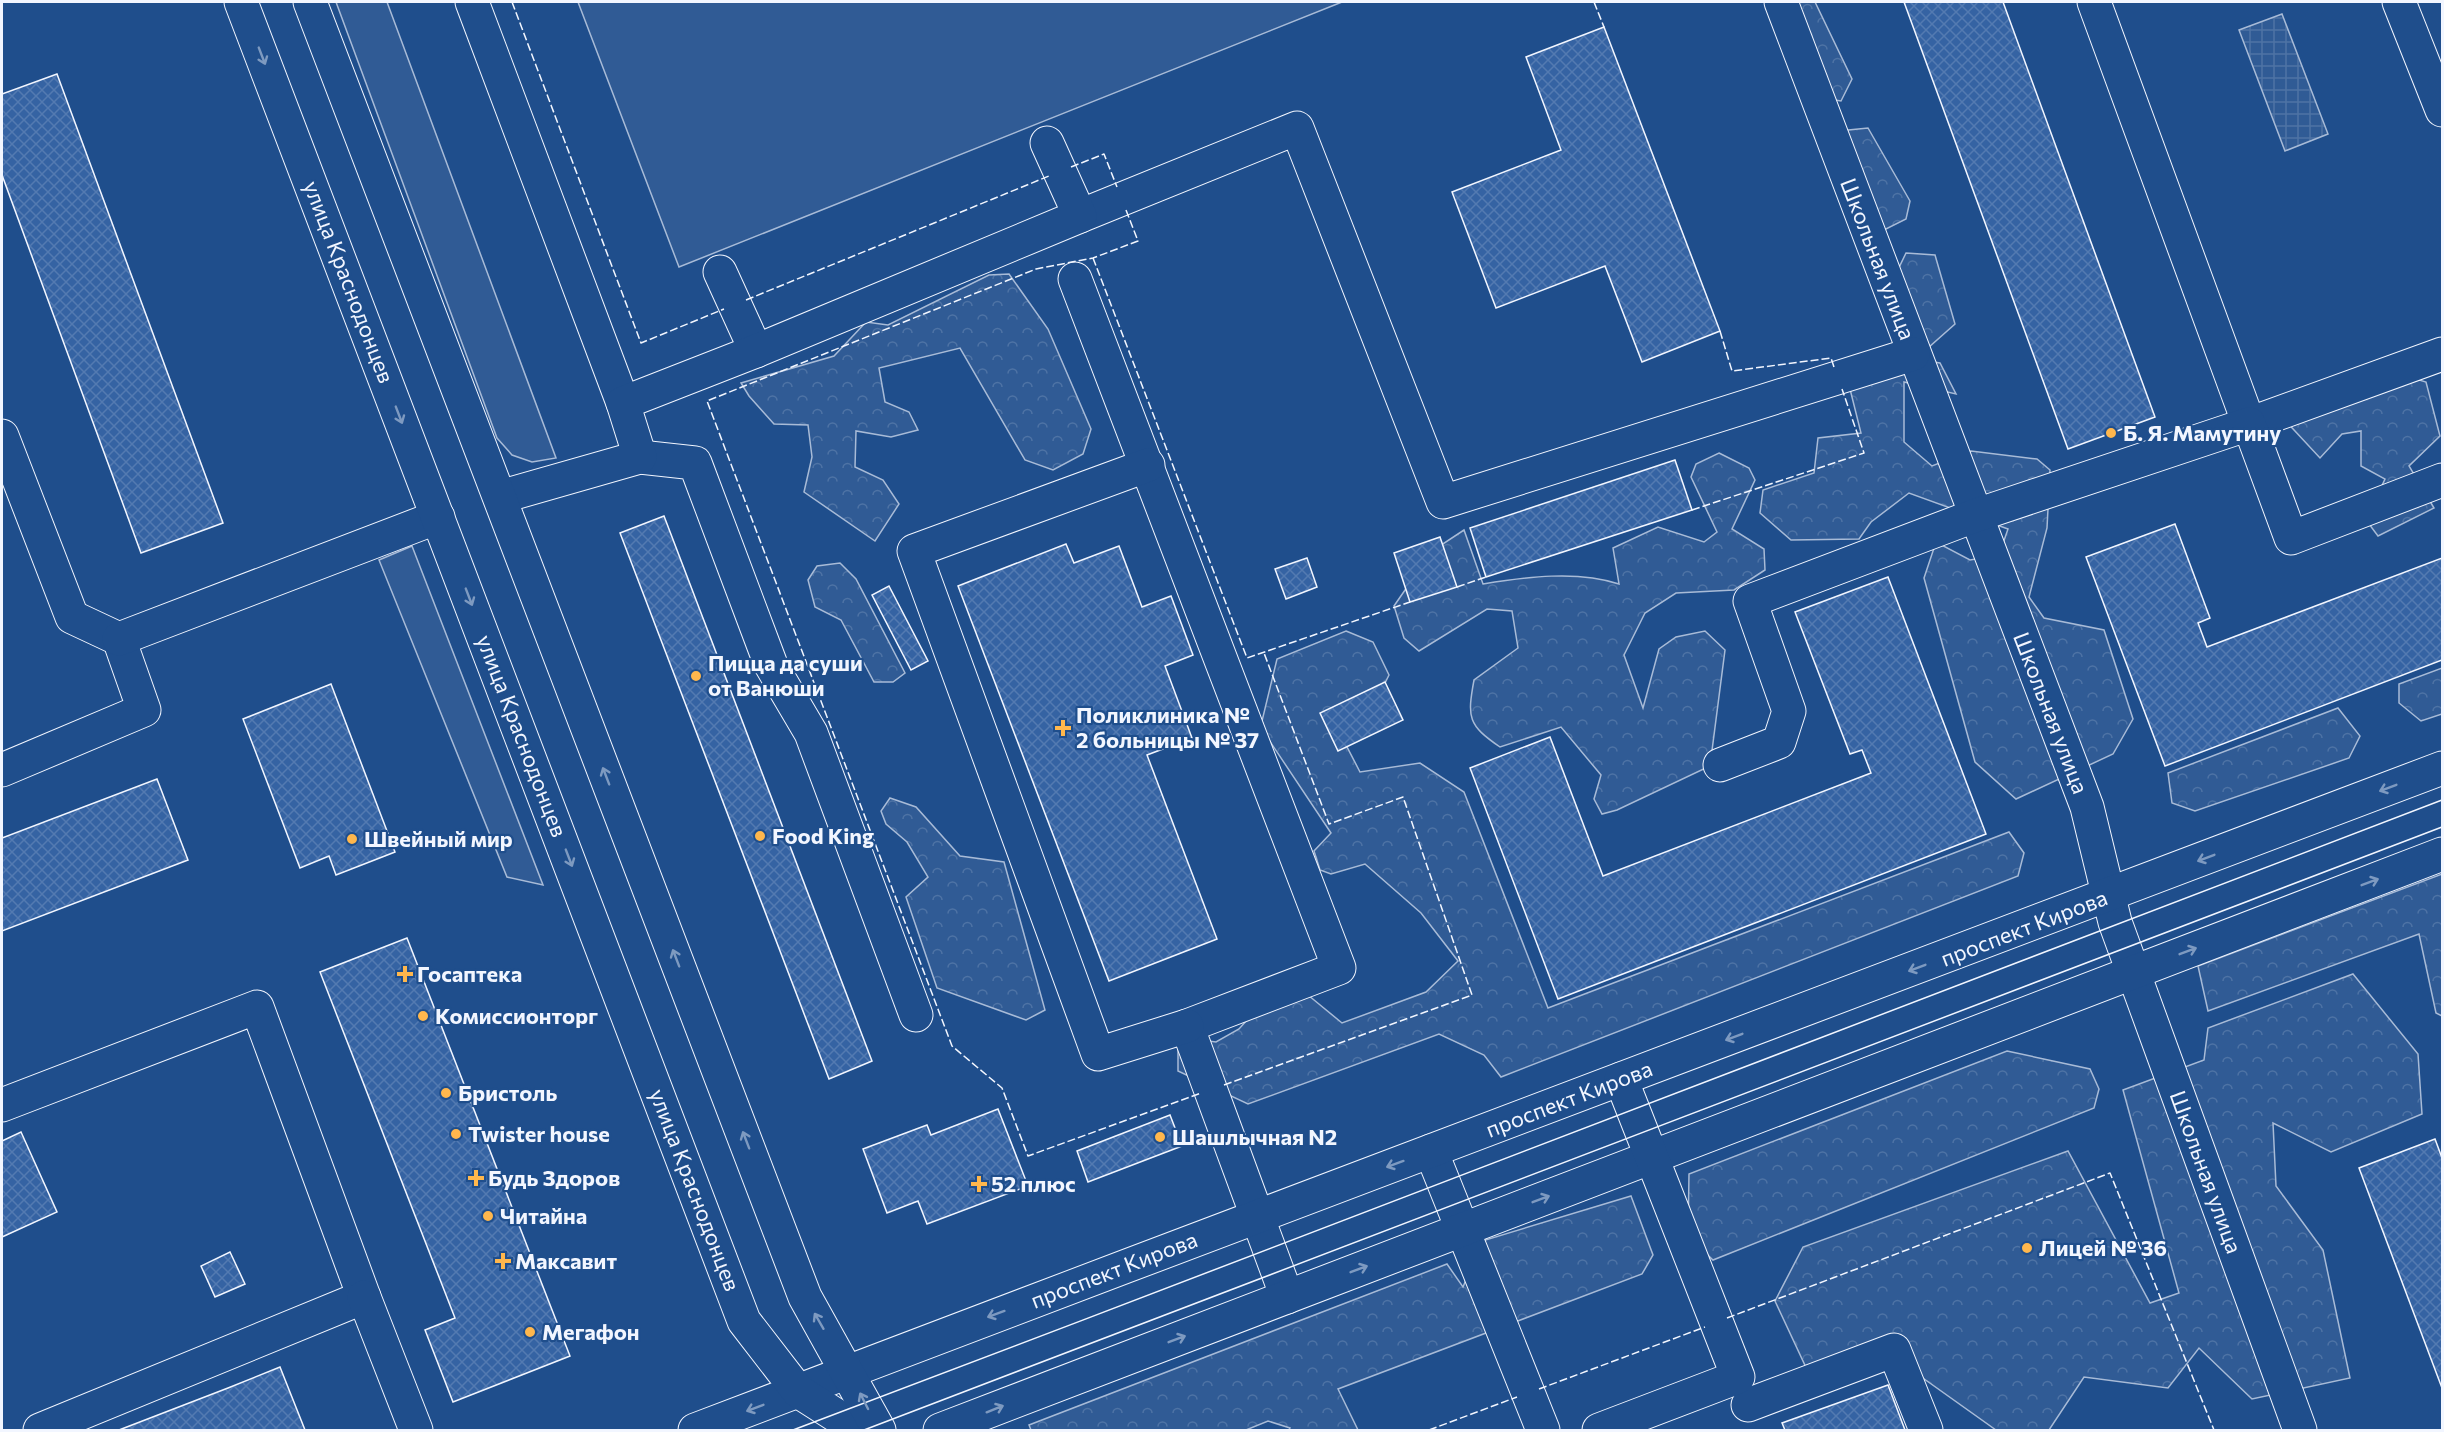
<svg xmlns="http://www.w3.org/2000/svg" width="2444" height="1432" viewBox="0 0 2444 1432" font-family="Commissioner,sans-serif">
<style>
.built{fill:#305b95;stroke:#a8bbd7;stroke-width:1.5}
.forest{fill:url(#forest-crowns);stroke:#a8bbd7;stroke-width:1.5}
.plaza{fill:url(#plaza-grid);stroke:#a8bbd7;stroke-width:1.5}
.building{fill:url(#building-cross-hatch);stroke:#f2f6ff;stroke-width:1.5}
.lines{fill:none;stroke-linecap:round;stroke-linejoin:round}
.minor-casing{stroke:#f2f6ff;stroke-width:35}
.major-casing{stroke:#f2f6ff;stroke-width:35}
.minor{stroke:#1f4e8c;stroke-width:33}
.major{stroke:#1f4e8c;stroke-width:33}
.tram{stroke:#f2f6ff;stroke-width:1.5}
.fence{stroke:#f2f6ff;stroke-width:1.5;stroke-dasharray:8 3;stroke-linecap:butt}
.oneway{stroke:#7e9ac0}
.poi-dot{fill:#ffb74d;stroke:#1f4e8c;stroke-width:2}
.labels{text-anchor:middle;stroke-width:4.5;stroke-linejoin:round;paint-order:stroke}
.street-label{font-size:22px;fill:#f2f6ff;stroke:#1f4e8c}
.poi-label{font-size:22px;font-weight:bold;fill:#f2f6ff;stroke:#1f4e8c;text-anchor:start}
</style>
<defs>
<pattern id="forest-crowns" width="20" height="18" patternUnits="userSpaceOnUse" patternTransform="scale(1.5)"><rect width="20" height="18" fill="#305b95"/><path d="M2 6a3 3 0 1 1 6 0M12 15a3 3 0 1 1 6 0" fill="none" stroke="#4e73a5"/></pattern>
<pattern id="plaza-grid" width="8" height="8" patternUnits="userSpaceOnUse" patternTransform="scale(1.5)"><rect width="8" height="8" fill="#305b95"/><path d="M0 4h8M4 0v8" fill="none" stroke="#4e73a5"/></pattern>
<pattern id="building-cross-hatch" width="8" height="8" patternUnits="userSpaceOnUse" patternTransform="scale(1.5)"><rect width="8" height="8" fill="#3563a3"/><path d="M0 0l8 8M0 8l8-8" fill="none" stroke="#537ab1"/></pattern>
</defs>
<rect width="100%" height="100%" fill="#1f4e8c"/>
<g class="built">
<path d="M336 2H387L556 458 532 462 512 455 497 438Z"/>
<path d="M578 2H1342L679 267Z"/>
<path d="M412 546 543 885 507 877 379 560Z"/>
</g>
<g class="forest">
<path d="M1786 2H1815L1852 79 1841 101 1822 98Z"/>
<path d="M1868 128 1910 201 1906 219 1884 230 1839 131Z"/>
<path d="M1906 253 1935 255 1955 324 1929 347 1892 282Z"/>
<path d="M1009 274 1048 329 1091 429 1083 454 1053 470 1025 460 960 348 879 368 885 402 909 412 918 430 891 437 856 431 855 467 883 480 899 504 875 541 804 492 812 457 808 425 774 424 749 396 741 383 834 356 866 322 888 325 989 275Z"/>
<path d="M1886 355 1940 363 1956 394 1904 382V442L1932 466 1971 451 2037 459 2050 470 2047 528 2029 597 2044 618 2104 630 2133 719 2113 754 2016 799 1975 762 1924 578 1936 542 1970 560 1999 555 2008 529 1909 493 1871 522 1859 539 1791 540 1760 513 1763 490 1814 473 1818 438 1861 433 1849 385Z"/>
<path d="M2393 372 2426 382 2440 436 2409 466 2434 508 2378 536 2366 520 2385 479 2361 466V431L2342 434 2320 458 2280 415Z"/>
<path d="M1719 453 1749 468 1755 480 1732 529 1764 549 1765 570 1734 590 1676 593 1645 613 1624 655 1643 708 1659 649 1676 637 1705 631 1725 650 1710 766 1617 810 1602 814 1594 799 1601 775 1561 727 1500 747C1468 725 1467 718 1474 680L1518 648 1512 611 1487 609 1419 651 1404 638 1394 606 1432 551 1464 530 1483 584C1526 577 1577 570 1619 584L1613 548 1658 527 1704 542 1717 532 1691 477 1696 464Z"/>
<path d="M840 563 856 579 905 673 893 682H874L841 620 815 607 808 580 817 566Z"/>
<path d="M1346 631 1373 642 1389 675 1381 691 1330 714 1360 772 1420 763 1464 792 1548 1008 2009 832 2024 853 2018 876 1501 1077 1484 1055 1439 1034 1248 1104 1178 1071V1037L1216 1042 1239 1029 1248 1019 1308 995 1342 1023 1426 992 1458 961 1421 913 1365 864 1331 874 1320 870 1314 851 1331 833 1267 737 1262 721 1277 659Z"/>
<path d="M2442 668V714L2421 721 2399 703V684Z"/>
<path d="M2338 708 2360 736 2349 758 2195 811 2172 803 2168 773Z"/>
<path d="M890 798 916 807 960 856 1004 862 1045 1010 1026 1020 937 988 906 897 928 877 907 842 886 824 881 811Z"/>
<path d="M2442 874V1016L2436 1013 2419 934 2208 1011 2198 966Z"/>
<path d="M2353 974 2418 1054 2422 1114 2331 1152 2273 1123 2276 1186 2323 1250 2350 1378 2252 1399 2199 1348 2168 1388 2084 1377 2049 1430H1996L1882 1349 1810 1376 1775 1301 1803 1247 2068 1151 2150 1303 2179 1293 2123 1090 2204 1060 2208 1028Z"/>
<path d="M2007 1051 2090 1069 2099 1089 2094 1108 1713 1260 1688 1236 1689 1174Z"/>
<path d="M1631 1196 1653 1255 1642 1274 1338 1389 1358 1430H1289L1290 1428 1268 1421 1246 1430H1031L1029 1425 1447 1264 1463 1287 1482 1241Z"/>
</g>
<path class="plaza" d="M2282 14 2328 134 2285 151 2239 30Z"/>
<g class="building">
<path d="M1904 2H2003L2155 417 2068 449Z"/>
<path d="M1604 27 1720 331 1642 362 1605 266 1496 308 1452 192 1561 150 1526 57Z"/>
<path d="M57 74 223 523 141 553 2 175V94Z"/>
<path d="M1675 460 1692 510 1486 577 1470 528Z"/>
<path d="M664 516 872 1061 829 1079 620 533Z"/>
<path d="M2175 524 2210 618 2198 623 2207 647 2442 558V660L2165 766 2086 557Z"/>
<path d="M1440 537 1457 587 1410 602 1394 553Z"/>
<path d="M1066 544 1074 563 1119 546 1142 607 1171 596 1193 655 1165 666 1192 738 1147 755 1217 939 1109 981 958 586Z"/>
<path d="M1307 558 1317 587 1286 599 1275 569Z"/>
<path d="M1888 577 1986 834 1558 999 1470 768 1550 737 1603 876 1871 773 1862 750 1850 754 1795 612Z"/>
<path d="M889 586 928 661 911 670 872 595Z"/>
<path d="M1385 682 1403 720 1338 751 1320 713Z"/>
<path d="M331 684 395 852 336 875 329 856 300 868 243 719Z"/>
<path d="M157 779 188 860 2 931V838Z"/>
<path d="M407 938 570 1356 453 1402 425 1330 455 1318 320 972Z"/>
<path d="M998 1109 1028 1186 927 1224 918 1201 887 1213 863 1149 927 1125 931 1135Z"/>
<path d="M1170 1115 1182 1146 1088 1182 1077 1151Z"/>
<path d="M21 1132 57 1212 2 1237V1141Z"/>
<path d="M2435 1139 2442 1158V1388L2359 1168Z"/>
<path d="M230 1252 245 1284 215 1297 201 1266Z"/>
<path d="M280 1367 305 1430H119L228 1388Z"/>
<path d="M1888 1385 1905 1430H1785L1782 1423Z"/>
</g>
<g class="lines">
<g class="minor-casing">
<g id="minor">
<path d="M472 2 623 403"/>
<path d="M1781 2 2087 807 2115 922 2300 1430"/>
<path d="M2094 2 2249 424 2442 354"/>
<path d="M2399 2 2442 110"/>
<path d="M1080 216 1297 128 1443 502 1913 354"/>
<path d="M720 272 756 351"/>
<path d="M1075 279 1339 968 1187 1026 1287 1297"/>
<path d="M2 436 72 617 119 639 144 710 2 770"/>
<path d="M640 457 695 463 771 665 811 733 916 1015"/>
<path d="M1148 465 914 551 1098 1054 1187 1026"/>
<path d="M500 497 640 457 623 403 756 351 1080 216 1047 143"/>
<path d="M119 639 438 517"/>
<path d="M1720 765 1779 742 1789 711 1750 601 1974 516 2249 424 2291 538 2442 480"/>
<path d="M2 1105 257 1007 364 1297 40 1430"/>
<path d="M1431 1151 1543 1430"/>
<path d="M364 1297 416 1430"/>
<path d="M1748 1405 1894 1350 1926 1430"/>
<path d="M695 1430C1277 1208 1861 990 2442 768"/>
<path d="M940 1430 2442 854"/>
<path d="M1599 1430 1738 1377 1621 1079"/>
</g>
</g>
<g class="major-casing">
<g id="major">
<path d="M241 2 744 1321 798 1391 859 1430"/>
<path d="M310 2 805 1297 879 1430"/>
</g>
</g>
<use href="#minor" class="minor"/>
<use href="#major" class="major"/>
<g class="tram">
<path d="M793 1430C1344 1223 1891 1005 2442 800"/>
<path d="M864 1430 2442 827"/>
</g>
<g class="fence">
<path d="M512 2 641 343 724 309"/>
<path d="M1594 2 1604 27"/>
<path d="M1071 167 1104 154 1117 187"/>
<path d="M1126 210 1138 241 1093 258 1036 269 707 401 952 1046 1002 1088 1028 1156 1201 1093"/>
<path d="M1093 258 1247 658 1410 602"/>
<path d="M746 300 1049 176"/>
<path d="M1720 331 1732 371 1831 358 1834 367"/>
<path d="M1692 510 1864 453 1842 389"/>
<path d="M1457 587 1486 577"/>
<path d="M1224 1085 1472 995 1403 797 1329 824 1264 653"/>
<path d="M1727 1318 2110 1173 2214 1430"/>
<path d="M1539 1389 1705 1327"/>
<path d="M1429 1430 1517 1397"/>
</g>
</g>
<defs><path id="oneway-shaft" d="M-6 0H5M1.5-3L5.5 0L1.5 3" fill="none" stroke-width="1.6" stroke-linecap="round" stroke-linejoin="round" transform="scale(1.5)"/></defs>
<g class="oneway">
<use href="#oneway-shaft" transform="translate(262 56) rotate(69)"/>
<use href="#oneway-shaft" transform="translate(399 415) rotate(69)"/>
<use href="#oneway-shaft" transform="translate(469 597) rotate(69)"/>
<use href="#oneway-shaft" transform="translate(606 776) rotate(-111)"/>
<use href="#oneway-shaft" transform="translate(2388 788) rotate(159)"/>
<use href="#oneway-shaft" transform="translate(569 858) rotate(69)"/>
<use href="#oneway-shaft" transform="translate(2206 858) rotate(159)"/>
<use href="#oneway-shaft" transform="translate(2370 882) rotate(-21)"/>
<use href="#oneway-shaft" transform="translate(2188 951) rotate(-21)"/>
<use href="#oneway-shaft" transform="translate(676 958) rotate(-111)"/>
<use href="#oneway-shaft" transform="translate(1917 968) rotate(159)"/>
<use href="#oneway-shaft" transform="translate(1734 1037) rotate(159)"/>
<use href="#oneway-shaft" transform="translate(746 1140) rotate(-111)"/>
<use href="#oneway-shaft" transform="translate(1395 1164) rotate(160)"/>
<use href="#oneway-shaft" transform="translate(1541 1199) rotate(-21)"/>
<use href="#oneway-shaft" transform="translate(1359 1269) rotate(-21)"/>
<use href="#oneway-shaft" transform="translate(996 1314) rotate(160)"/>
<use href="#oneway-shaft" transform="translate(819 1321) rotate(-120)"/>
<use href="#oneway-shaft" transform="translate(1177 1339) rotate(-21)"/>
<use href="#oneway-shaft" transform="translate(864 1401) rotate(-117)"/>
<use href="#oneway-shaft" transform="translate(755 1408) rotate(159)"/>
<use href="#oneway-shaft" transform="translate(995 1409) rotate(-22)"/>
</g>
<g class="poi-dot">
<circle cx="2111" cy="433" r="6"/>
<circle cx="696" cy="676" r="6"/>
<path d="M1060 719h6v6h6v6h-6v6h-6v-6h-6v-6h6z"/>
<circle cx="760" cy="836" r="6"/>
<circle cx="352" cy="839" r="6"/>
<path d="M402 965h6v6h6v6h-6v6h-6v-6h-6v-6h6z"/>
<circle cx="423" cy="1016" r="6"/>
<circle cx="446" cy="1093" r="6"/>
<circle cx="456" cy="1134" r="6"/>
<circle cx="1160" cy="1137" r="6"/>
<path d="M473 1169h6v6h6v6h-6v6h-6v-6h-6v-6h6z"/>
<path d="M976 1175h6v6h6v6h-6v6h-6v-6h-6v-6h6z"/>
<circle cx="488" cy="1216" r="6"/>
<circle cx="2027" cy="1248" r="6"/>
<path d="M500 1252h6v6h6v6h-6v6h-6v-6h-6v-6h6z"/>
<circle cx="530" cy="1332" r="6"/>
</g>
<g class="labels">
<g class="street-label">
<text transform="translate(1878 259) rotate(69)" y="8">Школьная улица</text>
<text transform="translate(349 282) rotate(69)" y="8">улица Краснодонцев</text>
<text transform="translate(2051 713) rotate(69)" y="8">Школьная улица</text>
<text transform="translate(522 736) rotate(69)" y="8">улица Краснодонцев</text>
<text transform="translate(2024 928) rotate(-21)" y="8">проспект Кирова</text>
<text transform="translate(1569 1099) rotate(-21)" y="8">проспект Кирова</text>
<text transform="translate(2206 1172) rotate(70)" y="8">Школьная улица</text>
<text transform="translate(695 1190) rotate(69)" y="8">улица Краснодонцев</text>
<text transform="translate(1114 1270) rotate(-21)" y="8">проспект Кирова</text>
</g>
<g class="poi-label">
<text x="2123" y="441">Б. Я. Мамутину</text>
<text x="708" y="671">Пицца да суши<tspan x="708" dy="25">от Ванюши</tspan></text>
<text x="1076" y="723">Поликлиника №<tspan x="1076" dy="25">2 больницы № 37</tspan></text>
<text x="772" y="844">Food King</text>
<text x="364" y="847">Швейный мир</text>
<text x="417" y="982">Госаптека</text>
<text x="435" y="1024">Комиссионторг</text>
<text x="458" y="1101">Бристоль</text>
<text x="468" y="1142">Twister house</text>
<text x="1172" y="1145">Шашлычная N2</text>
<text x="488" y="1186">Будь Здоров</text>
<text x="991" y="1192">52 плюс</text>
<text x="500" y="1224">Читайна</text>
<text x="2039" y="1256">Лицей № 36</text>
<text x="515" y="1269">Максавит</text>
<text x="542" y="1340">Мегафон</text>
</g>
</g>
<rect width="2444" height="1432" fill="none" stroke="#f2f6ff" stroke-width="6"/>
</svg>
